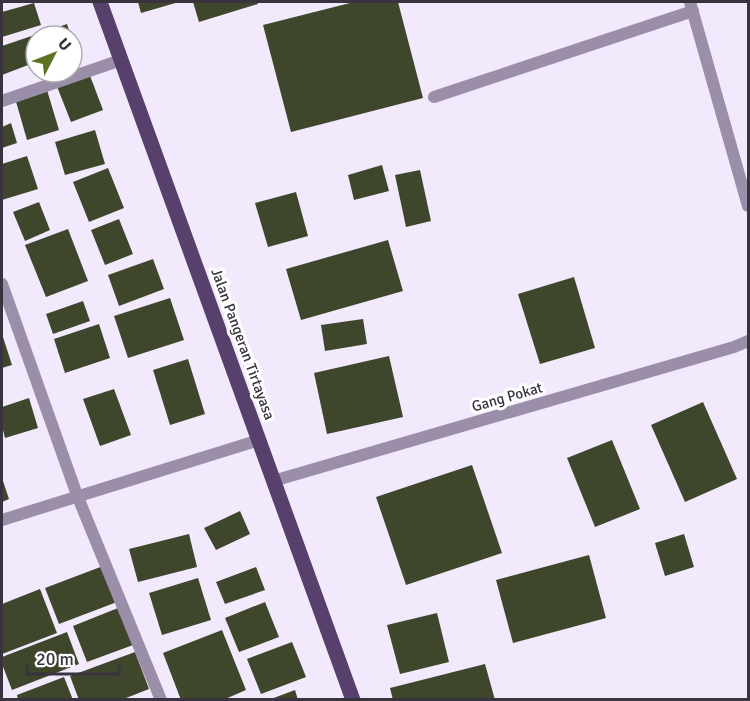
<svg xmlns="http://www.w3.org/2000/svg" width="750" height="701" viewBox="0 0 750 701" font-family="Signika,sans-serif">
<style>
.building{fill:#3e472c}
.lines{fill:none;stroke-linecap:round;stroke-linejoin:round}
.street{stroke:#9b8ea8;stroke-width:12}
.primary{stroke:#57406c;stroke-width:15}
.labels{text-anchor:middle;stroke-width:6;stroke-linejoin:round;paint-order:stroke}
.street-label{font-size:15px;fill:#39333f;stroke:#fff}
</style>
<rect width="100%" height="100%" fill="#f3e9fc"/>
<g class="building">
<path d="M138 2H179L141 13Z"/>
<path d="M193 2H257L258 4 199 22Z"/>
<path d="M354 2H398L423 98 291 132 263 25Z"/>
<path d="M34 3 41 25 2 37V12Z"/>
<path d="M67 24 71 36H36V62L2 75V46Z"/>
<path d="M89 73 103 110 71 122 56 84Z"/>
<path d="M47 90 59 130 27 140 15 98Z"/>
<path d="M11 123 17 143 2 148V127Z"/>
<path d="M95 130 105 164 65 175 55 142Z"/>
<path d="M27 156 38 189 2 200V164Z"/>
<path d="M382 165 389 191 354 200 348 175Z"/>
<path d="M108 168 124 208 89 222 73 182Z"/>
<path d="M420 170 431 221 406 227 395 175Z"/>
<path d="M296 192 308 236 268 247 255 203Z"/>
<path d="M39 202 50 230 25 241 13 212Z"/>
<path d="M119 219 133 254 105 265 91 230Z"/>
<path d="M68 229 88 281 46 297 25 245Z"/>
<path d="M388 240 403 291 301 320 286 269Z"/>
<path d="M153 259 164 289 119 306 108 275Z"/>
<path d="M574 277 595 348 540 364 518 294Z"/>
<path d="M170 298 184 340 128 358 114 316Z"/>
<path d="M83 301 90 321 53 334 46 314Z"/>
<path d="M363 319 367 344 325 351 321 325Z"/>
<path d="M99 324 110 358 65 373 54 339Z"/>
<path d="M2 334 12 365 2 368Z"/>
<path d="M389 356 403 417 327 434 314 373Z"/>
<path d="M188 359 205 414 170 425 153 370Z"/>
<path d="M114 389 131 435 100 446 83 399Z"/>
<path d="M29 398 38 428 5 438 2 426V407Z"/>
<path d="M703 402 737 479 685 502 651 425Z"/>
<path d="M612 440 640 509 595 527 567 458Z"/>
<path d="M472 465 502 553 406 585 376 497Z"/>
<path d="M2 478 9 499 2 502Z"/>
<path d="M240 511 250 534 216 550 204 528Z"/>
<path d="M189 534 197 567 138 582 129 549Z"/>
<path d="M684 534 694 567 665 576 655 543Z"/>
<path d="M589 555 606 618 513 643 496 580Z"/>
<path d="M103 566 117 602 59 624 45 588Z"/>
<path d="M256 567 265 590 225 604 216 582Z"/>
<path d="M198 578 211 620 162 635 149 593Z"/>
<path d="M40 589 57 633 2 654V604Z"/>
<path d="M265 602 279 637 239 652 225 618Z"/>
<path d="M118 608 133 645 87 662 73 626Z"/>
<path d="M437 613 449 662 400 674 387 625Z"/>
<path d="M222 630 246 690 223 700H181L163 653Z"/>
<path d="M67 632 79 664 12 690 2 664V657Z"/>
<path d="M292 642 306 677 261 694 247 659Z"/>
<path d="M135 652 149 689 121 700H79L70 676Z"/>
<path d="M485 664 495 700H393L390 688Z"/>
<path d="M64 677 73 700H18L17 695Z"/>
<path d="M295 690 298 700H271V699Z"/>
</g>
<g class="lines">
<g class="street">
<path d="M690 2 748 206"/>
<path d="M434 97 693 11"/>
<path d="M2 101 121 60"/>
<path d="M2 284 77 495 161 700"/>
<path d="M273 481 734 347 748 341"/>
<path d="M2 520 259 440"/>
</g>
<path class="primary" d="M100 2 353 700"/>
</g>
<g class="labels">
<g class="street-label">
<text transform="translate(243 344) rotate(70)" y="5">Jalan Pangeran Tirtayasa</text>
<text transform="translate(507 397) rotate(-16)" y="5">Gang Pokat</text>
</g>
</g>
<rect width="750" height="701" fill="none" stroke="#39333f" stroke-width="6"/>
<g transform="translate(54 54) rotate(48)"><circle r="28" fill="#ffffff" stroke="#b0adb2" stroke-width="1.5"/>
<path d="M0-4.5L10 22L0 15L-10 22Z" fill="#5d7222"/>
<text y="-9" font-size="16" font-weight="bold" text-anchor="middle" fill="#39333f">U</text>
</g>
<path d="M27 665v9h92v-9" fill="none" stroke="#39333f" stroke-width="3"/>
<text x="36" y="665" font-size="18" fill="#39333f" stroke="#ffffff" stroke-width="4.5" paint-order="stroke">20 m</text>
</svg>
